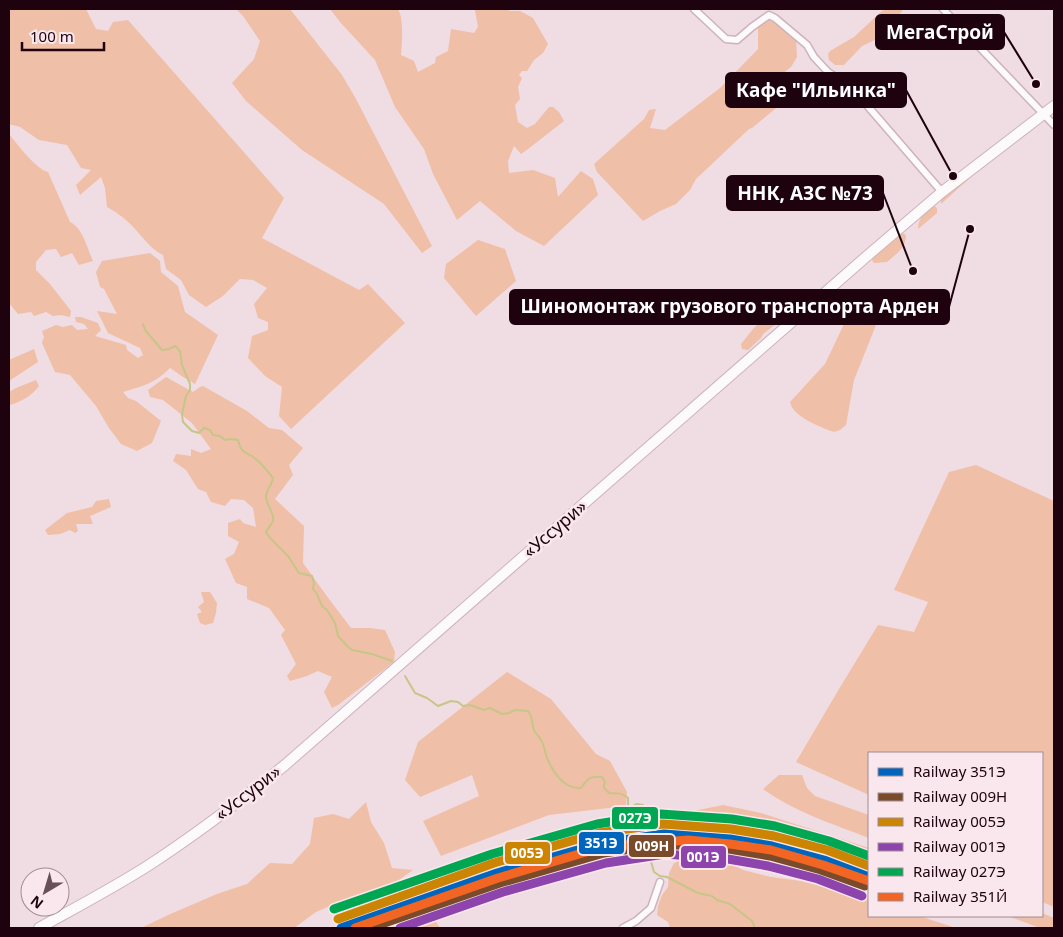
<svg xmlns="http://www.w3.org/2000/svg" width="1063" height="937" viewBox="0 0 1063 937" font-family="'Noto Sans',sans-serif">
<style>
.green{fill:#f0bfa7}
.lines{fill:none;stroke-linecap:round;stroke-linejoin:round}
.stream{stroke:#c6c689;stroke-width:2}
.minor-casing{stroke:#ccb3bc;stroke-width:9}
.trunk-casing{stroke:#ccb3bc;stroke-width:12}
.minor{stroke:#fdfafb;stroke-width:6}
.trunk{stroke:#fdfafb;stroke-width:10}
.rail-1-casing{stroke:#f9e7ed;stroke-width:12}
.rail-2-casing{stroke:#f9e7ed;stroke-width:12}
.rail-3-casing{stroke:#f9e7ed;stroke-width:12}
.rail-4-casing{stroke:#f9e7ed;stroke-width:12}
.rail-5-casing{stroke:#f9e7ed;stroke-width:12}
.rail-6-casing{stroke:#f9e7ed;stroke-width:12}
.rail-1{stroke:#0065bd;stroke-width:9}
.rail-2{stroke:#7a4b2a;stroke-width:9}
.rail-3{stroke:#cc8503;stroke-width:9}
.rail-4{stroke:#8e44ad;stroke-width:9}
.rail-5{stroke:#00a651;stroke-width:9}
.rail-6{stroke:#f26522;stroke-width:9}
.labels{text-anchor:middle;stroke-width:5;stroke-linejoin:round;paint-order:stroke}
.street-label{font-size:18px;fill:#1e030f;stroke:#f9e7ed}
.leader{fill:none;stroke:#1e030f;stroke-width:2}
.callout-dot{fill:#1e030f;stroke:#f9e7ed;stroke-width:2}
.callout{fill:#1e030f;stroke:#1e030f;stroke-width:2}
.callout-label{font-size:19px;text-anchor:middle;font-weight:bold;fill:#fff}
.line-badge{stroke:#f9e7ed;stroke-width:2}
.badge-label{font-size:14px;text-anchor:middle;font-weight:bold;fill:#fff}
</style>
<rect width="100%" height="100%" fill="#f0dce3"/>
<g class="green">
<path d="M9 9H86L96 29 108 31 113 22 128 20 284 198 262 238 359 290 368 284 405 323 291 429 279 416 282 387 265 376 248 358 252 336 268 330V322L258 318 254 304 267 288 253 280 240 279 223 296 206 307 189 295 181 280 166 269 163 255C148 248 140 232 127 221 122 216 114 211 107 207L105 188 101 177 80 195 76 185 91 170 81 168 67 145 39 140 20 127 9 124Z"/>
<path d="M236 9H290L342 75 356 99 432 246 422 253 384 204 302 150 246 101 232 83 254 59 260 41 243 16Z"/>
<path d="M330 9H398C404 19 402 43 401 55L414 61 418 72 435 63 436 57 448 51 451 29 474 33 478 27 475 10 483 9H510L509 11H520L533 18 548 44 543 53 534 60 527 71H522L519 75 522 78 518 87 520 99 515 105 518 122 527 128 535 124 549 107H553L559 112 564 121 528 149 521 154 514 146 508 161 509 173 533 170 555 178 558 197 581 171 593 179 598 195 544 246 516 231 480 201 457 220 433 174 424 149 395 107 375 60 340 22Z"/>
<path d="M888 9H902V12L892 19 877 39 862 46 844 65H835L829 60 828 54 830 51 854 37 882 11Z"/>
<path d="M769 20 779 23 796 39 797 57 791 67 772 82 774 96 806 80 809 81 752 128 749 129 696 179 690 190 676 204 660 211 643 221 597 172 594 164 644 119 649 110 656 109 650 128 665 130 720 88 758 49V26Z"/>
<path d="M9 134C17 144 37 170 48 172L70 222C83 228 87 248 93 261L79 265 72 253 61 257 56 249 46 250 36 262V270L50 284 71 311 70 317 61 315 53 316 46 312 34 316 31 312 18 314 9 303Z"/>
<path d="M970 175 972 176 941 204V196Z"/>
<path d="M933 205 937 208V213L918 229C918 218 925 212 933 205Z"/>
<path d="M896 233H902L906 235C906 248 896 254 887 262L874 263 872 260 875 251Z"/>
<path d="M478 240 505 249 516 281 476 316 444 278 446 264Z"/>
<path d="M150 253 160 261 161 272 178 286 185 312 218 335 195 384 183 377 170 368C157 382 141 387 123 392L128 398 136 401 161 421 152 443 137 451 121 444 109 428 96 406 70 375 55 372 42 343 44 337 42 331 56 325 63 327 72 325 77 330 88 329 84 324 76 322 75 317H81L98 323 101 330 95 336 126 345 127 350 138 358 143 355 140 348 108 333 97 311 117 314 104 289 100 287 96 272 102 261Z"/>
<path d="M798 292 803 297 793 311 763 334 761 338 748 350 742 349 741 344 753 329 765 317 783 305Z"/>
<path d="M871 294 881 302 878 320 854 380 846 425 840 430 834 432C820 427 793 417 790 402L825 364 845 322 861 295Z"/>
<path d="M34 349 38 362 9 381V360Z"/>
<path d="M166 377 193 392 200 387 203 386 247 411 269 428 282 430 303 448 289 465 293 475 275 499 304 526 303 563 329 599 351 628H370L385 630 395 652 394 662 338 705 332 708 324 692 332 677 318 671 307 676 290 681 287 676 296 664 281 635 285 630 269 608 247 599V587L236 583 225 559 234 554 239 542 228 536V523L240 519 243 523 256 527 253 508 244 500 231 499 225 506 211 502 206 492 198 489 186 470 173 461 176 454 191 456V449L201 453 211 449 192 423 163 400 150 397 148 390Z"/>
<path d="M36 380 39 386C33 395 19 403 9 405V392L16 388Z"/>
<path d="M976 465 1054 501V907L1042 902V753H869V795L796 762 839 689 878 625 914 632 928 602 894 590 949 472Z"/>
<path d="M109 499 111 507 90 516 93 524H76L78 531 75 533 70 530 60 534 48 535 45 530 67 513 92 507 96 501Z"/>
<path d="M201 592H210L217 603 216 613 213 623 205 625 200 623 197 614 202 612 198 607 204 602Z"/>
<path d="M507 672 551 699 596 754 610 761 627 792 626 806 549 815 441 856 423 821 479 796 472 775 420 797 405 780 418 742Z"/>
<path d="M779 775H802L807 788 815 796 869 815V838C833 824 795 812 763 789Z"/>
<path d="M366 802 371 822 384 843 392 868 413 870 353 913 333 915 339 902 316 912 294 928H141L168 915 217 894 247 884 270 863 292 864 310 844 314 818 333 814 349 819Z"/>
<path d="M723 805 761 813 869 848V865L824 848 727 821 664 817Z"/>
<path d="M703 857 711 862 729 863 743 870 771 877 801 881 831 889 852 897H865L869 898V916H919L956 928H670L668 922 657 915 658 906 662 895 668 887 669 873 674 863 688 858Z"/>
<path d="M1042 913 1054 918V928H1040L1008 916H1042Z"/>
<path d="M420 916 427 919 435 920 440 928H384Z"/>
</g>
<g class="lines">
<g class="stream">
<path d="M143 324 145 330 162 350 169 349 175 346 180 351 182 365 190 384V390L186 396 182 415 183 422 192 431 199 433 204 428 210 430 213 435 220 436 225 440 231 439 238 440C242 456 247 451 257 460 263 465 268 472 273 478 272 485 266 490 266 497 266 505 275 513 273 521 272 524 268 528 266 532L270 538 288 556 299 573 312 576 314 583 313 589 317 594 322 606 327 610 335 623 338 636 347 646 352 650 372 654 392 661"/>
<path d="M405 676 415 693 427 698 438 706 451 701 458 702 463 706 470 705 484 710 490 708 502 714 509 713 515 710 528 711C534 719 531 722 534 730 535 733 539 736 541 740 544 745 545 752 547 758 553 772 564 789 581 788 588 778 590 776 602 777L605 782 604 785V788L609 793C616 793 623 793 628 798V805L631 807 637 804 643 805 646 810 647 824 649 826"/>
<path d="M650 858 654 872 660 876 667 877 698 893 712 896 717 900 730 904 752 921 755 928"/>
</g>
<g class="minor-casing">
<g id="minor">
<path d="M694 9 726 39 737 40 752 27 769 15 775 18 807 45 814 57 828 72 852 88 942 192"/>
<path d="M943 9 1054 125"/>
<path d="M623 928 636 921 651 908 660 882"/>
</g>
</g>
<g class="trunk-casing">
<path id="trunk" d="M39 928C75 908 111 889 146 867 194 836 240 801 285 765L867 256 942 192 1054 106"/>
</g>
<use href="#minor" class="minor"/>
<use href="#trunk" class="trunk"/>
<g class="rail-1-casing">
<path id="rail-1" d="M341 928 497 873 602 843 664 834 730 839 772 846 824 860 869 877"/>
</g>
<g class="rail-2-casing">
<path id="rail-2" d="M370 928 500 883 604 853 664 844 729 849 770 856 821 870 865 886"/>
</g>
<g class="rail-3-casing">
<path id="rail-3" d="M338 919 494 863 599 833 663 824 731 829 774 836 827 850 869 866"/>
</g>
<g class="rail-4-casing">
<path id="rail-4" d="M400 928 503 892 606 863 665 854 728 859 768 866 818 879 862 896"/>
</g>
<g class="rail-5-casing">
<path id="rail-5" d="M334 909 492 854 597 824 661 814 732 819 775 826 829 841 869 856"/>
</g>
<g class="rail-6-casing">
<path id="rail-6" d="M355 928 498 878 603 847 688 840 730 844 771 850 823 865 869 881"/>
</g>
<use href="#rail-1" class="rail-1"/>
<use href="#rail-2" class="rail-2"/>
<use href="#rail-3" class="rail-3"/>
<use href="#rail-4" class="rail-4"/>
<use href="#rail-5" class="rail-5"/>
<use href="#rail-6" class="rail-6"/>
</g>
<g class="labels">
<g class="street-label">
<text transform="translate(555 529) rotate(-41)" y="6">«Уссури»</text>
<text transform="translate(248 793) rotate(-38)" y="6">«Уссури»</text>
</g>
</g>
<path class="leader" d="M1036 84L1004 32M953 176L906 90M913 271L883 193M970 229L949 307"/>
<g class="callout-dot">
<circle cx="1036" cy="84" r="5"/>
<circle cx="953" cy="176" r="5"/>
<circle cx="913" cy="271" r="5"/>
<circle cx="970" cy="229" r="5"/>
</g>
<g class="callout">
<rect x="876" y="15" width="128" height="34" rx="5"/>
<rect x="726" y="73" width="180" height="34" rx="5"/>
<rect x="727" y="176" width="156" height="34" rx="5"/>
<rect x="510" y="290" width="439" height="34" rx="5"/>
</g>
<g class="callout-label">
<text x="940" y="39">МегаСтрой</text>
<text x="816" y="97">Кафе "Ильинка"</text>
<text x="805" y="200">ННК, АЗС №73</text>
<text x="730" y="313">Шиномонтаж грузового транспорта Арден</text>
</g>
<g class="line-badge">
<rect x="611" y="806" width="48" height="24" rx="5" fill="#00a651"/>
<rect x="578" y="831" width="47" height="24" rx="5" fill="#0065bd"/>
<rect x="628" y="834" width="47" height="24" rx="5" fill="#7a4b2a"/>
<rect x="504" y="841" width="47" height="24" rx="5" fill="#cc8503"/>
<rect x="680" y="845" width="47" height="24" rx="5" fill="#8e44ad"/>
</g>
<g class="badge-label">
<text x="635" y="823">027Э</text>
<text x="601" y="848">351Э</text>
<text x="652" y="851">009Н</text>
<text x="527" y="858">005Э</text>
<text x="703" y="862">001Э</text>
</g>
<rect width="1063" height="937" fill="none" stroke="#1e030f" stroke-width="20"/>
<rect x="868" y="752" width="175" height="165" fill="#f9e7ed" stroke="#a18c94"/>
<rect x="878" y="768" width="25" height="8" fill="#0065bd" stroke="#a18c94"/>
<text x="913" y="777" font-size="15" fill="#1e030f">Railway 351Э</text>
<rect x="878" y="793" width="25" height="8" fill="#7a4b2a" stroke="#a18c94"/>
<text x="913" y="802" font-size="15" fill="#1e030f">Railway 009Н</text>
<rect x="878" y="818" width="25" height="8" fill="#cc8503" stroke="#a18c94"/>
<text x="913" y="827" font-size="15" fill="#1e030f">Railway 005Э</text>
<rect x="878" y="843" width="25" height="8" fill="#8e44ad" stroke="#a18c94"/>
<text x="913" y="852" font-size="15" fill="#1e030f">Railway 001Э</text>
<rect x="878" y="868" width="25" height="8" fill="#00a651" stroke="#a18c94"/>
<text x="913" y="877" font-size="15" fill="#1e030f">Railway 027Э</text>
<rect x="878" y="893" width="25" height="8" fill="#f26522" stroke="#a18c94"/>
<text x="913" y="902" font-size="15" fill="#1e030f">Railway 351Й</text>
<g transform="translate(45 892) rotate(218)"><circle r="24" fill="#f9e7ed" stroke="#a18c94"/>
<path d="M0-4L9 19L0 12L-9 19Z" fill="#684f59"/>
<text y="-8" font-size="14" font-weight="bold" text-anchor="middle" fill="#1e030f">N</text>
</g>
<path d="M22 42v8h82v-8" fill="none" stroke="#1e030f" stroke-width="2.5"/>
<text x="30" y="42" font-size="15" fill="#1e030f" stroke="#f9e7ed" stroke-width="4" paint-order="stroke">100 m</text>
</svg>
